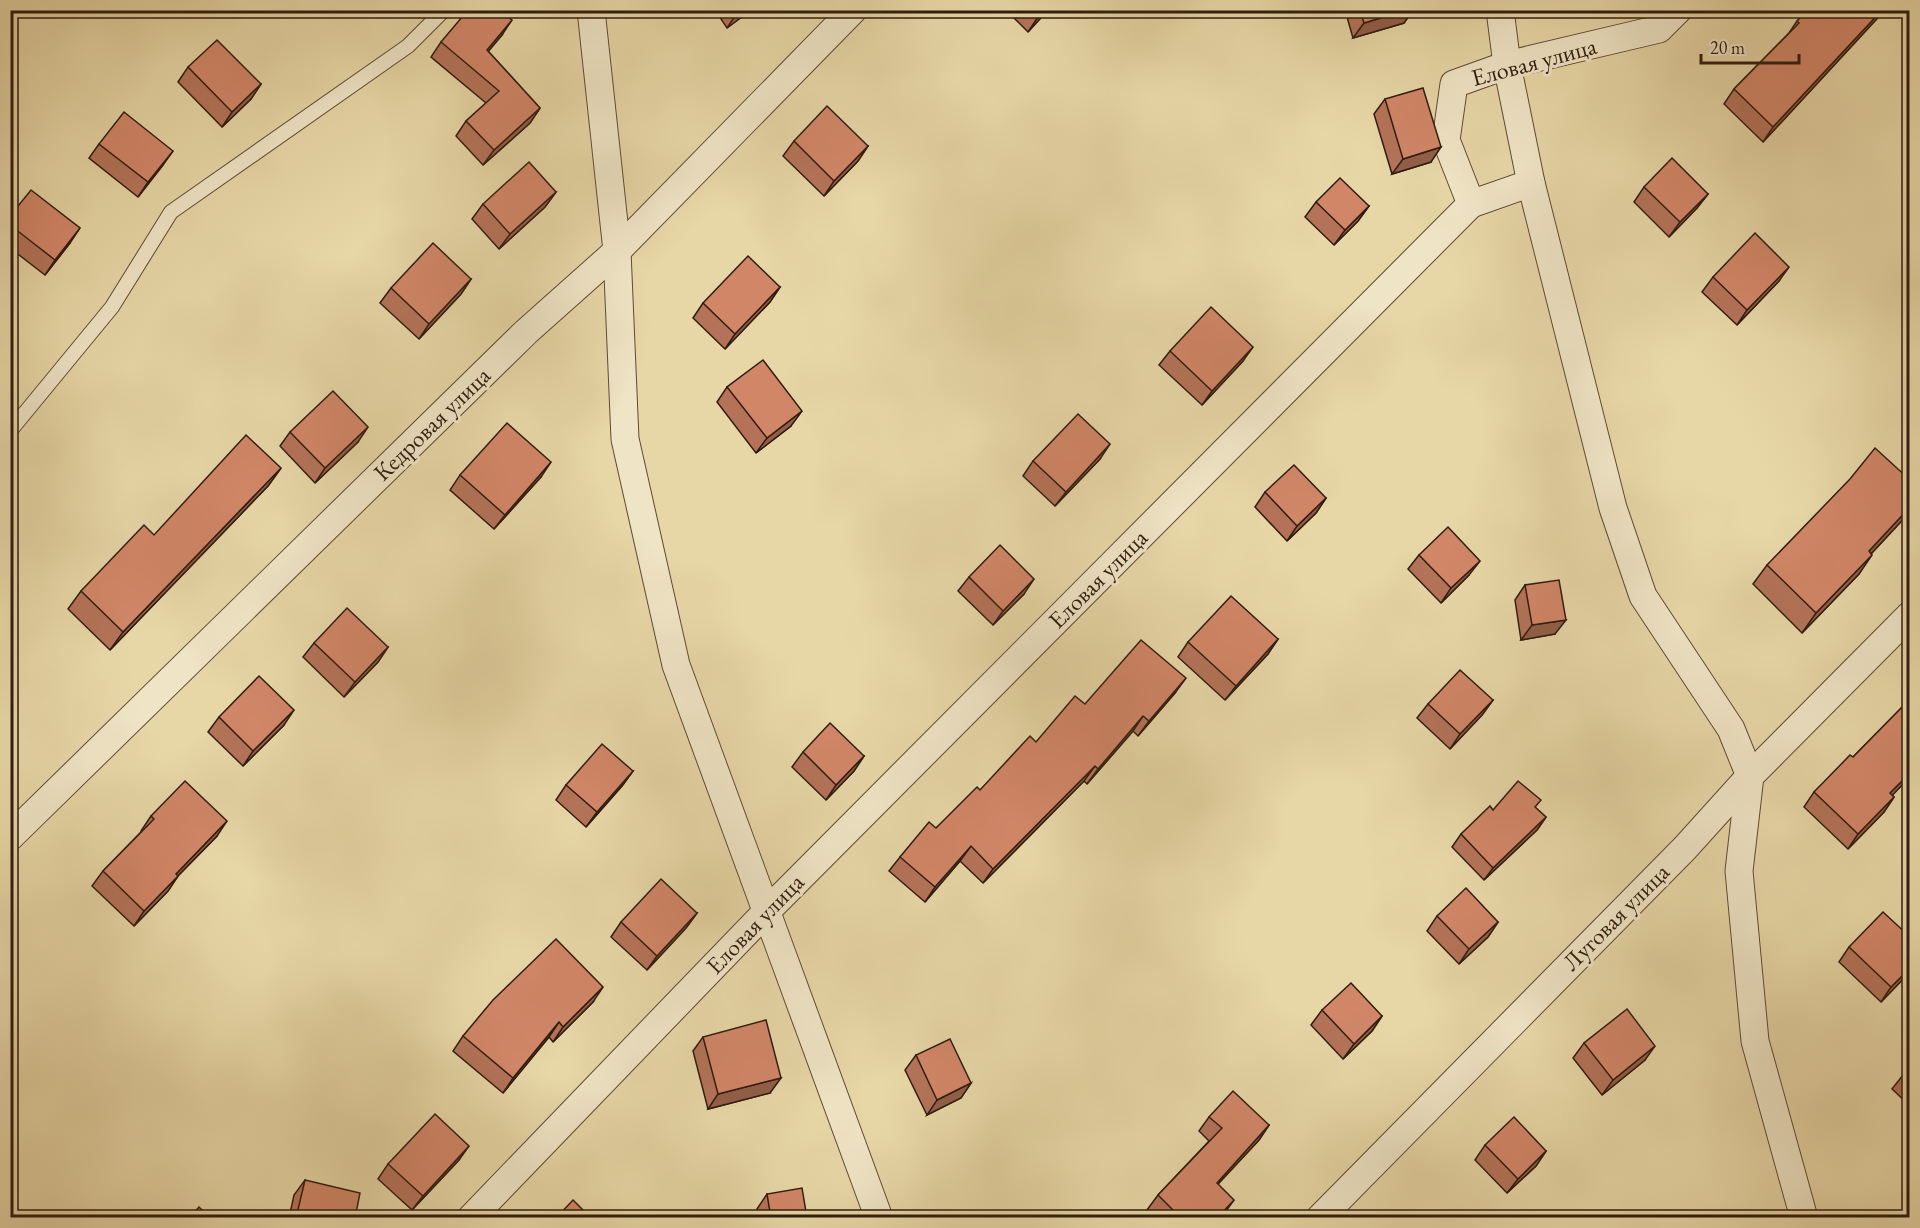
<svg xmlns="http://www.w3.org/2000/svg" width="1920" height="1228" viewBox="0 0 1920 1228" font-family="'EB Garamond',serif">
<style>
.lines{fill:none;stroke-linecap:round;stroke-linejoin:round}
.lane-casing{stroke:#5e4a34;stroke-width:16}
.street-casing{stroke:#5e4a34;stroke-width:29}
.lane{stroke:#efe4c5;stroke-width:14}
.street{stroke:#efe4c5;stroke-width:27}
.wall{fill:#b47359;stroke:#301c0e;stroke-width:1.5}
.shaded-wall{fill:#925e49;stroke:#301c0e;stroke-width:1.5}
.building{fill:#d18668;stroke:#301c0e;stroke-width:1.5}
.labels{text-anchor:middle;stroke-width:6;stroke-linejoin:round;paint-order:stroke}
.street-label{font-size:24px;fill:#301c0e;stroke:#efe4c5}
</style>
<rect width="100%" height="100%" fill="#e7d6a6"/>
<filter id="stains"><feTurbulence type="fractalNoise" baseFrequency=".00333" numOctaves="4"/><feColorMatrix values="0 0 0 0 .2 0 0 0 0 .09 0 0 0 0 .02 0 0 0 .5 -.17"/></filter>
<radialGradient id="worn" r=".72"><stop offset=".6" stop-color="#630" stop-opacity="0"/><stop offset="1" stop-color="#630" stop-opacity=".3"/></radialGradient>
<g class="lines">
<g class="lane-casing">
<path id="lane" d="M10 431 112 307 171 212 408 46 444 10"/>
</g>
<g class="street-casing">
<g id="street">
<path d="M591 10 617 251 625 439 676 665 879 1218"/>
<path d="M1500 10 1507 65 1531 183 1613 508 1643 596 1731 729 1750 776 1739 871 1755 1041 1804 1218"/>
<path d="M1471 204 1531 183"/>
<path d="M10 837 526 332 617 251 853 10"/>
<path d="M471 1218 767 911 1471 204 1446 140 1454 84 1507 65 1659 29 1678 10"/>
<path d="M1320 1218 1685 848 1750 776 1910 615"/>
</g>
</g>
<use href="#lane" class="lane"/>
<use href="#street" class="street"/>
</g>
<g class="wall">
<path d="M715 10H751L727 28Z"/>
<path d="M1006 10H1048L1028 32Z"/>
<path d="M1345 10H1413L1404 23 1353 38Z"/>
<path d="M1808 10H1885L1763 142 1724 104 1734 89 1789 33 1797 21Z"/>
<path d="M502 35 488 51 540 108 530 123 483 165 456 136 466 121 486 103 431 57 441 42Z"/>
<path d="M188 67 261 84 251 99 222 127 178 82Z"/>
<path d="M1385 99 1431 162 1392 174 1374 114Z"/>
<path d="M794 141 868 146 858 161 824 196 783 156Z"/>
<path d="M99 144 163 165 138 197 89 158Z"/>
<path d="M1644 187 1708 194 1697 208 1669 237 1634 202Z"/>
<path d="M556 192 545 207 499 249 472 219 483 204Z"/>
<path d="M1316 202 1369 206 1358 221 1334 245 1305 217Z"/>
<path d="M10 216 70 243 45 275 10 248Z"/>
<path d="M1713 277 1779 281 1737 325 1702 292Z"/>
<path d="M471 279 461 294 419 339 380 303 391 288Z"/>
<path d="M780 287 770 302 725 349 693 318 703 303Z"/>
<path d="M1170 351 1243 361 1202 405 1159 365Z"/>
<path d="M727 387 791 426 756 453 717 402Z"/>
<path d="M290 432 358 442 315 483 280 446Z"/>
<path d="M1100 459 1055 506 1023 476 1033 461Z"/>
<path d="M281 468 268 486 110 650 68 609 81 591Z"/>
<path d="M460 475 541 477 494 529 450 490Z"/>
<path d="M1910 480V512L1871 554 1859 574 1802 633 1753 584 1767 565Z"/>
<path d="M1265 492 1326 498 1316 513 1287 541 1255 507Z"/>
<path d="M1419 555 1469 575 1441 603 1408 569Z"/>
<path d="M969 577 1024 594 993 625 958 591Z"/>
<path d="M1525 585 1555 634 1521 640 1515 600Z"/>
<path d="M1278 639 1268 654 1225 700 1178 657 1188 642Z"/>
<path d="M314 643 388 647 378 662 344 697 303 657Z"/>
<path d="M1175 693 1138 736 1133 731 1087 784 1084 781 983 883 960 861 925 902 889 871 900 857 936 828 1036 742 1085 704Z"/>
<path d="M1910 699V777L1892 795 1894 797 1884 812 1848 849 1804 807 1814 792 1853 757Z"/>
<path d="M1493 700 1482 715 1450 749 1417 718 1428 704Z"/>
<path d="M219 717 284 725 243 766 208 732Z"/>
<path d="M803 752 864 756 854 771 826 800 792 767Z"/>
<path d="M633 771 622 786 586 827 556 800 566 785Z"/>
<path d="M1536 808 1546 817 1537 830 1484 880 1452 847 1461 834 1493 810Z"/>
<path d="M151 816 217 836 178 876 168 891 134 926 92 886 103 871 141 832V831Z"/>
<path d="M697 913 686 928 647 970 611 937 621 922Z"/>
<path d="M1437 916 1498 922 1488 937 1459 964 1427 931Z"/>
<path d="M1910 937V972L1881 1002 1839 962 1849 947Z"/>
<path d="M593 1002 553 1042 549 1037 503 1093 453 1051 463 1036Z"/>
<path d="M1322 1010 1382 1016 1372 1031 1343 1059 1311 1025Z"/>
<path d="M703 1037 770 1093 708 1109 693 1051Z"/>
<path d="M1584 1043 1645 1060 1602 1095 1573 1058Z"/>
<path d="M916 1055 971 1083 961 1098 927 1115 905 1070Z"/>
<path d="M1910 1068V1106L1892 1089 1903 1075Z"/>
<path d="M1209 1117 1269 1125 1259 1140 1218 1184 1224 1215 1221 1218H1155L1147 1210 1158 1195 1209 1141 1199 1131Z"/>
<path d="M1485 1145 1546 1151 1536 1166 1507 1193 1475 1160Z"/>
<path d="M459 1160 412 1210 378 1179 388 1164Z"/>
<path d="M305 1180 355 1218H289L294 1195Z"/>
<path d="M767 1194 807 1218H758L757 1209Z"/>
</g>
<g class="shaded-wall">
<path d="M741 10H751L727 28 737 13Z"/>
<path d="M1044 10H1048L1028 32 1038 17Z"/>
<path d="M1407 10H1413L1404 23 1353 38 1364 23Z"/>
<path d="M1882 10H1885L1763 142 1773 127Z"/>
<path d="M512 20 502 35 477 65 487 50Z"/>
<path d="M261 84 251 99 222 127 232 112Z"/>
<path d="M540 108 530 123 483 165 494 150Z"/>
<path d="M868 146 858 161 824 196 834 181Z"/>
<path d="M1441 147 1431 162 1392 174 1403 159Z"/>
<path d="M173 151 163 165 138 197 148 182Z"/>
<path d="M556 192 545 207 499 249 510 234Z"/>
<path d="M1708 194 1697 208 1669 237 1680 222Z"/>
<path d="M1369 206 1358 221 1334 245 1345 230Z"/>
<path d="M80 228 70 243 45 275 55 260Z"/>
<path d="M1789 267 1779 281 1737 325 1747 310Z"/>
<path d="M471 279 461 294 419 339 429 324Z"/>
<path d="M780 287 770 302 725 349 735 334Z"/>
<path d="M1253 347 1243 361 1202 405 1212 391Z"/>
<path d="M802 411 791 426 756 453 767 438Z"/>
<path d="M368 427 358 442 315 483 325 468Z"/>
<path d="M1110 444 1100 459 1055 506 1066 492Z"/>
<path d="M551 462 541 477 494 529 505 515Z"/>
<path d="M281 468 268 486 110 650 123 632Z"/>
<path d="M1326 498 1316 513 1287 541 1297 526Z"/>
<path d="M1910 507V512L1855 571 1869 551Z"/>
<path d="M1872 555 1859 574 1802 633 1816 613Z"/>
<path d="M1480 561 1469 575 1441 603 1451 588Z"/>
<path d="M1034 579 1024 594 993 625 1003 611Z"/>
<path d="M1566 620 1555 634 1521 640 1532 625Z"/>
<path d="M1278 639 1268 654 1225 700 1236 686Z"/>
<path d="M388 647 378 662 344 697 355 682Z"/>
<path d="M1186 678 1175 693 1138 736 1149 721Z"/>
<path d="M1493 700 1482 715 1450 749 1460 734Z"/>
<path d="M294 710 284 725 243 766 253 751Z"/>
<path d="M1143 716 1133 731 1087 784 1098 769Z"/>
<path d="M864 756 854 771 826 800 836 785Z"/>
<path d="M1095 766 1084 781 983 883 993 869Z"/>
<path d="M633 771 622 786 586 827 597 812Z"/>
<path d="M1910 773V777L1880 808 1890 793Z"/>
<path d="M1894 797 1884 812 1848 849 1858 834Z"/>
<path d="M1546 817 1537 830 1484 880 1493 868Z"/>
<path d="M227 821 217 836 165 889 176 874Z"/>
<path d="M971 846 960 861 925 902 935 887Z"/>
<path d="M178 876 168 891 134 926 144 911Z"/>
<path d="M697 913 686 928 647 970 657 956Z"/>
<path d="M1498 922 1488 937 1459 964 1469 949Z"/>
<path d="M1910 968V972L1881 1002 1891 987Z"/>
<path d="M603 987 593 1002 553 1042 563 1027Z"/>
<path d="M1382 1016 1372 1031 1343 1059 1354 1044Z"/>
<path d="M559 1022 549 1037 503 1093 513 1078Z"/>
<path d="M1655 1046 1645 1060 1602 1095 1613 1080Z"/>
<path d="M781 1078 770 1093 708 1109 718 1094Z"/>
<path d="M971 1083 961 1098 927 1115 937 1100Z"/>
<path d="M1269 1125 1259 1140 1206 1197 1217 1183Z"/>
<path d="M469 1146 459 1160 412 1210 423 1196Z"/>
<path d="M1546 1151 1536 1166 1507 1193 1518 1179Z"/>
<path d="M1234 1200 1221 1218H1217Z"/>
</g>
<g class="building">
<path d="M468 10H500L512 20 487 50 540 108 494 150 466 121 499 91 441 42Z"/>
<path d="M1032 10H1044L1038 17Z"/>
<path d="M1360 10H1407L1364 23Z"/>
<path d="M1808 10H1882L1773 127 1734 89 1799 23 1797 21Z"/>
<path d="M217 40 261 84 232 112 188 67Z"/>
<path d="M1423 88 1441 147 1403 159 1385 99Z"/>
<path d="M827 106 868 146 834 181 794 141Z"/>
<path d="M124 112 173 151 148 182 99 144Z"/>
<path d="M1672 158 1708 194 1680 222 1644 187Z"/>
<path d="M529 162 556 192 510 234 483 204Z"/>
<path d="M1340 178 1369 206 1345 230 1316 202Z"/>
<path d="M31 190 80 228 55 260 10 225V216Z"/>
<path d="M1755 233 1789 267 1747 310 1713 277Z"/>
<path d="M433 243 471 279 429 324 391 288Z"/>
<path d="M748 256 780 287 735 334 703 303Z"/>
<path d="M1211 307 1253 347 1212 391 1170 351Z"/>
<path d="M763 360 802 411 767 438 727 387Z"/>
<path d="M333 391 368 427 325 468 290 432Z"/>
<path d="M1078 414 1110 444 1066 492 1033 461Z"/>
<path d="M507 423 551 462 505 515 460 475Z"/>
<path d="M246 435 281 468 123 632 81 591 144 525 154 535Z"/>
<path d="M1875 448 1910 480V507L1869 551 1872 555 1816 613 1767 565 1850 479Z"/>
<path d="M1294 465 1326 498 1297 526 1265 492Z"/>
<path d="M1448 527 1480 561 1451 588 1419 555Z"/>
<path d="M1000 545 1034 579 1003 611 969 577Z"/>
<path d="M1559 580 1566 620 1532 625 1525 585Z"/>
<path d="M1231 596 1278 639 1236 686 1188 642Z"/>
<path d="M347 608 388 647 355 682 314 643Z"/>
<path d="M1141 640 1186 678 1149 721 1143 716 1098 769 1095 766 993 869 971 846 935 887 900 857 929 822 936 828 977 787 980 790 1030 736 1036 742 1075 696 1085 704Z"/>
<path d="M1460 670 1493 700 1460 734 1428 704Z"/>
<path d="M259 676 294 710 253 751 219 717Z"/>
<path d="M1910 699V773L1890 793 1894 797 1858 834 1814 792 1850 755 1853 757Z"/>
<path d="M830 723 864 756 836 785 803 752Z"/>
<path d="M602 744 633 771 597 812 566 785Z"/>
<path d="M185 781 227 821 176 874 178 876 144 911 103 871 154 819 151 816Z"/>
<path d="M1518 781 1541 800 1535 807 1546 817 1493 868 1461 834 1490 806 1493 810Z"/>
<path d="M661 879 697 913 657 956 621 922Z"/>
<path d="M1466 888 1498 922 1469 949 1437 916Z"/>
<path d="M1883 912 1910 937V968L1891 987 1849 947Z"/>
<path d="M556 939 603 987 563 1027 559 1022 513 1078 463 1036 493 1000Z"/>
<path d="M1351 983 1382 1016 1354 1044 1322 1010Z"/>
<path d="M1627 1009 1655 1046 1613 1080 1584 1043Z"/>
<path d="M766 1020 781 1078 718 1094 703 1037Z"/>
<path d="M950 1039 971 1083 937 1100 916 1055Z"/>
<path d="M1910 1068V1081L1903 1075Z"/>
<path d="M1233 1091 1269 1125 1217 1183 1234 1200 1217 1218H1181L1158 1195 1222 1128 1209 1117Z"/>
<path d="M435 1114 469 1146 423 1196 388 1164Z"/>
<path d="M1514 1117 1546 1151 1518 1179 1485 1145Z"/>
<path d="M305 1180 360 1193 355 1218H296Z"/>
<path d="M802 1188 807 1218H771L767 1194Z"/>
<path d="M573 1200 591 1218H556Z"/>
<path d="M199 1207 210 1218H189Z"/>
</g>
<g class="labels">
<g class="street-label">
<text transform="translate(1534 62) rotate(-15)" y="8">Еловая улица</text>
<text transform="translate(432 424) rotate(-44)" y="8">Кедровая улица</text>
<text transform="translate(1098 579) rotate(-45)" y="8">Еловая улица</text>
<text transform="translate(1616 917) rotate(-45)" y="8">Луговая улица</text>
<text transform="translate(755 924) rotate(-46)" y="8">Еловая улица</text>
</g>
</g>
<rect width="1920" height="1228" fill="none" stroke="#e7d6a6" stroke-width="36"/>
<rect x="12" y="12" width="1896" height="1204" fill="none" stroke="#301c0e" stroke-width="3"/>
<rect x="18" y="18" width="1884" height="1192" fill="none" stroke="#301c0e" stroke-width="1.5"/>
<path d="M1701 54v9h98v-9" fill="none" stroke="#301c0e" stroke-width="3"/>
<text x="1710" y="54" font-size="18" fill="#301c0e" stroke="#efe4c5" stroke-width="4.5" paint-order="stroke">20 m</text>
<rect width="100%" height="100%" filter="url(#stains)"/>
<rect width="100%" height="100%" fill="url(#worn)"/>
</svg>
